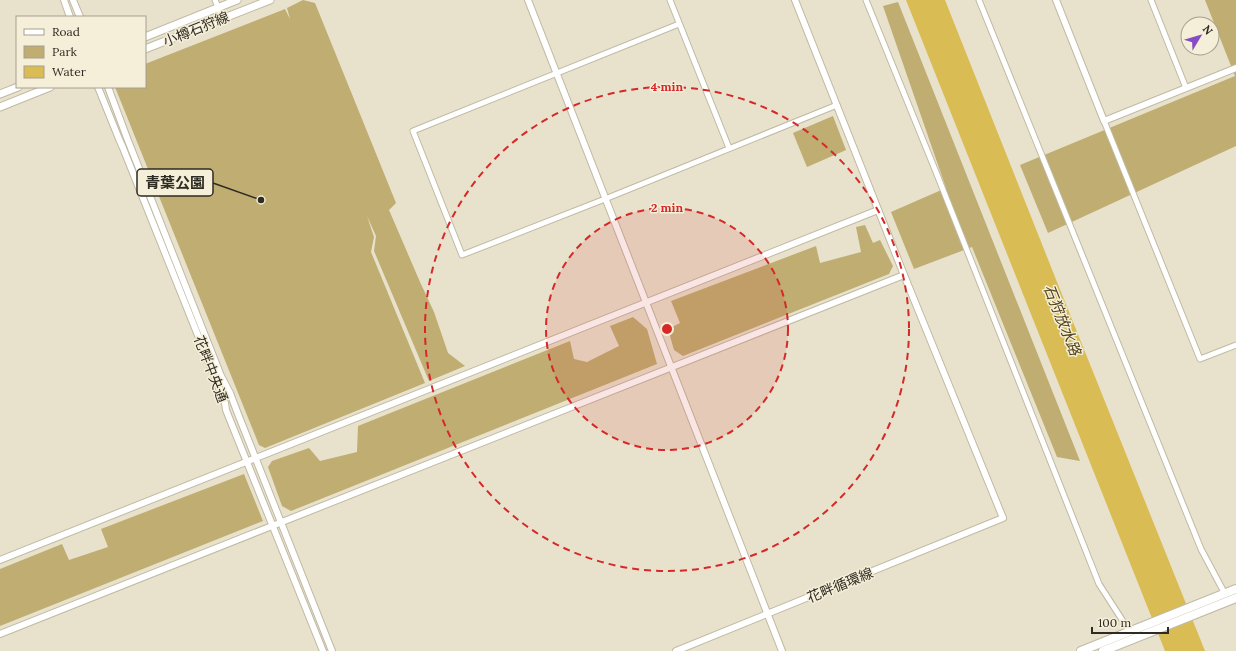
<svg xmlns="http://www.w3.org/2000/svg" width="1236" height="651" viewBox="0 0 1236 651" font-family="Lora,'Noto Sans JP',serif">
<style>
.green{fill:#bfad71}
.water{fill:#dabc54}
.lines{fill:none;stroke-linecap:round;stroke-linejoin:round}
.minor-casing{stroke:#c0baa4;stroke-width:7}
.tertiary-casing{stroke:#c0baa4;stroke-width:8}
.secondary-casing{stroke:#c0baa4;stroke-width:9}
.trunk-casing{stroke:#c0baa4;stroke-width:10}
.minor{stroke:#fff;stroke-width:5}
.tertiary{stroke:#fff;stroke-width:6}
.secondary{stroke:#fff;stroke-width:7}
.trunk{stroke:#fff;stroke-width:8}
.ring{fill:none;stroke:#d62828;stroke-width:2;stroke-dasharray:7 5}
.labels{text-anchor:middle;stroke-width:3;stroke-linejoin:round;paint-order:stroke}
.street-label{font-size:14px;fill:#2e2b23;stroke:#f5eed8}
.water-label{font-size:15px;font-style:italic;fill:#52451a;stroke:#f5eed8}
.centre{fill:#d62828;stroke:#f5eed8;stroke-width:2}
.ring-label{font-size:12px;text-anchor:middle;font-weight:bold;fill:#d62828;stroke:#f5eed8;stroke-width:3;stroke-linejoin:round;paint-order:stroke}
.leader{fill:none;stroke:#2e2b23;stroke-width:1.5}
.callout-dot{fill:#2e2b23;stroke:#f5eed8;stroke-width:1.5}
.callout{fill:#f5eed8;stroke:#2e2b23;stroke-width:1.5}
.callout-label{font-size:15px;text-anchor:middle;font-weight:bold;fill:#2e2b23}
</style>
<rect width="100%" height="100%" fill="#e8e1cb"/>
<g class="green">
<path d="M303 0 315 3 396 203 389 210 420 282 434 312 448 353 465 366 429 381 374 251 376 236 367 216 374 237 371 252 425 383 265 448 259 445 115 87H145V64L285 9 290 19 287 8Z"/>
<path d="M1205 0H1236V146L1048 233 1020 165 1235 76Z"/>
<path d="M898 2 1080 461 1057 457 972 247 914 269 891 212 946 188 883 6Z"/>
<path d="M833 116 846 150 807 167 793 133Z"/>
<path d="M865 225 873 243 880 240 893 266 889 274 683 356 674 350 668 329 680 323 671 301 816 246 820 263 861 252 856 227Z"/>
<path d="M633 317 647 329 657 364 291 511 282 506 268 467 272 461 309 448 320 461 357 452 358 426 570 341 574 359 587 362 619 346 610 326Z"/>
<path d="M244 474 263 521 0 626V569L62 544 69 560 108 547 101 529Z"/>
</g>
<path class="water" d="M906 0H945L1057 282 1205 651H1165Z"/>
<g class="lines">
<g class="minor-casing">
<g id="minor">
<path d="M215 0 223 19"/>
<path d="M670 0 729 148"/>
<path d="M866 0 936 172 1099 584 1130 632"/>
<path d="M979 0 1201 549 1225 594"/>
<path d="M1151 0 1186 88"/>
<path d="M679 24 413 131 462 255 605 199 837 105"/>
<path d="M1104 121 1200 359 1236 345"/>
</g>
</g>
<g class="tertiary-casing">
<g id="tertiary">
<path d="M64 0 70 17"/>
<path d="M73 0 80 17"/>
<path d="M528 0 782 651"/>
<path d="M1056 0 1104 121 1236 68"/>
<path d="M98 87 119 139 123 148 225 403 226 410 323 651"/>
<path d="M108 87 127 138 221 376 230 393 238 414 332 651"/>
<path d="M0 560 878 210"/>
<path d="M0 634 904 275"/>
<path d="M676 651 1003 518 904 275 795 0"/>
</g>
</g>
<g class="secondary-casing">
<g id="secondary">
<path d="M145 37 237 0"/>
<path d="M145 49 270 0"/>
<path d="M0 94 18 87"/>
<path d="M0 107 50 87"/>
</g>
</g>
<g class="trunk-casing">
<g id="trunk">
<path d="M1081 651 1236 589"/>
<path d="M1103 651 1236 598"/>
</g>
</g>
<use href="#minor" class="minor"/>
<use href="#tertiary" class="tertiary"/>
<use href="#secondary" class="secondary"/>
<use href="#trunk" class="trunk"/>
</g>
<circle cx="667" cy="329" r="121" fill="#d62828" fill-opacity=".12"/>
<g class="ring">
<circle cx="667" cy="329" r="121"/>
<circle cx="667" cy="329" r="242"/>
</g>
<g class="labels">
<g class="street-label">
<text transform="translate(196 29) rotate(-22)" y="5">小樽石狩線</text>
<text transform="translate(211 369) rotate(69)" y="5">花畔中央通</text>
<text transform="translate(840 585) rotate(-22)" y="5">花畔循環線</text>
</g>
<g class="water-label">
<text transform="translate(1062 320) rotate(68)" y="5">石狩放水路</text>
</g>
</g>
<circle cx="667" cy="329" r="6" class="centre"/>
<g class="ring-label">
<text x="667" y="91">4 min</text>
<text x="667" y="212">2 min</text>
</g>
<path class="leader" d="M261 200L213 183"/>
<circle class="callout-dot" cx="261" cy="200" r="4"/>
<rect class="callout" x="137" y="169" width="76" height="27" rx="4"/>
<g class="callout-label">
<text x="175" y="188">青葉公園</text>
</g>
<rect x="16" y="16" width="130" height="72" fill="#f5eed8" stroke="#a5a090"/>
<rect x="24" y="29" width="20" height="6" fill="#ffffff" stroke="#a5a090"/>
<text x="52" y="36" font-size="12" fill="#2e2b23">Road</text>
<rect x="24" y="46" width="20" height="12" fill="#bfad71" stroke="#a5a090"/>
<text x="52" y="56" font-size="12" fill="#2e2b23">Park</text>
<rect x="24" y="66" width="20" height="12" fill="#dabc54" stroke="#a5a090"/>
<text x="52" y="76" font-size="12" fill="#2e2b23">Water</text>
<g transform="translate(1200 36) rotate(52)"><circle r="19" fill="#f5eed8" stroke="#a5a090"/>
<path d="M0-3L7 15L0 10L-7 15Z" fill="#864cc3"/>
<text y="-6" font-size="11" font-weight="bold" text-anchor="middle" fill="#2e2b23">N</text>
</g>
<path d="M1092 627v6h76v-6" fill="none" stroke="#2e2b23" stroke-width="2"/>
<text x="1098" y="627" font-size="12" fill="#2e2b23" stroke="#f5eed8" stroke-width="3" paint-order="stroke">100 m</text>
</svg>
